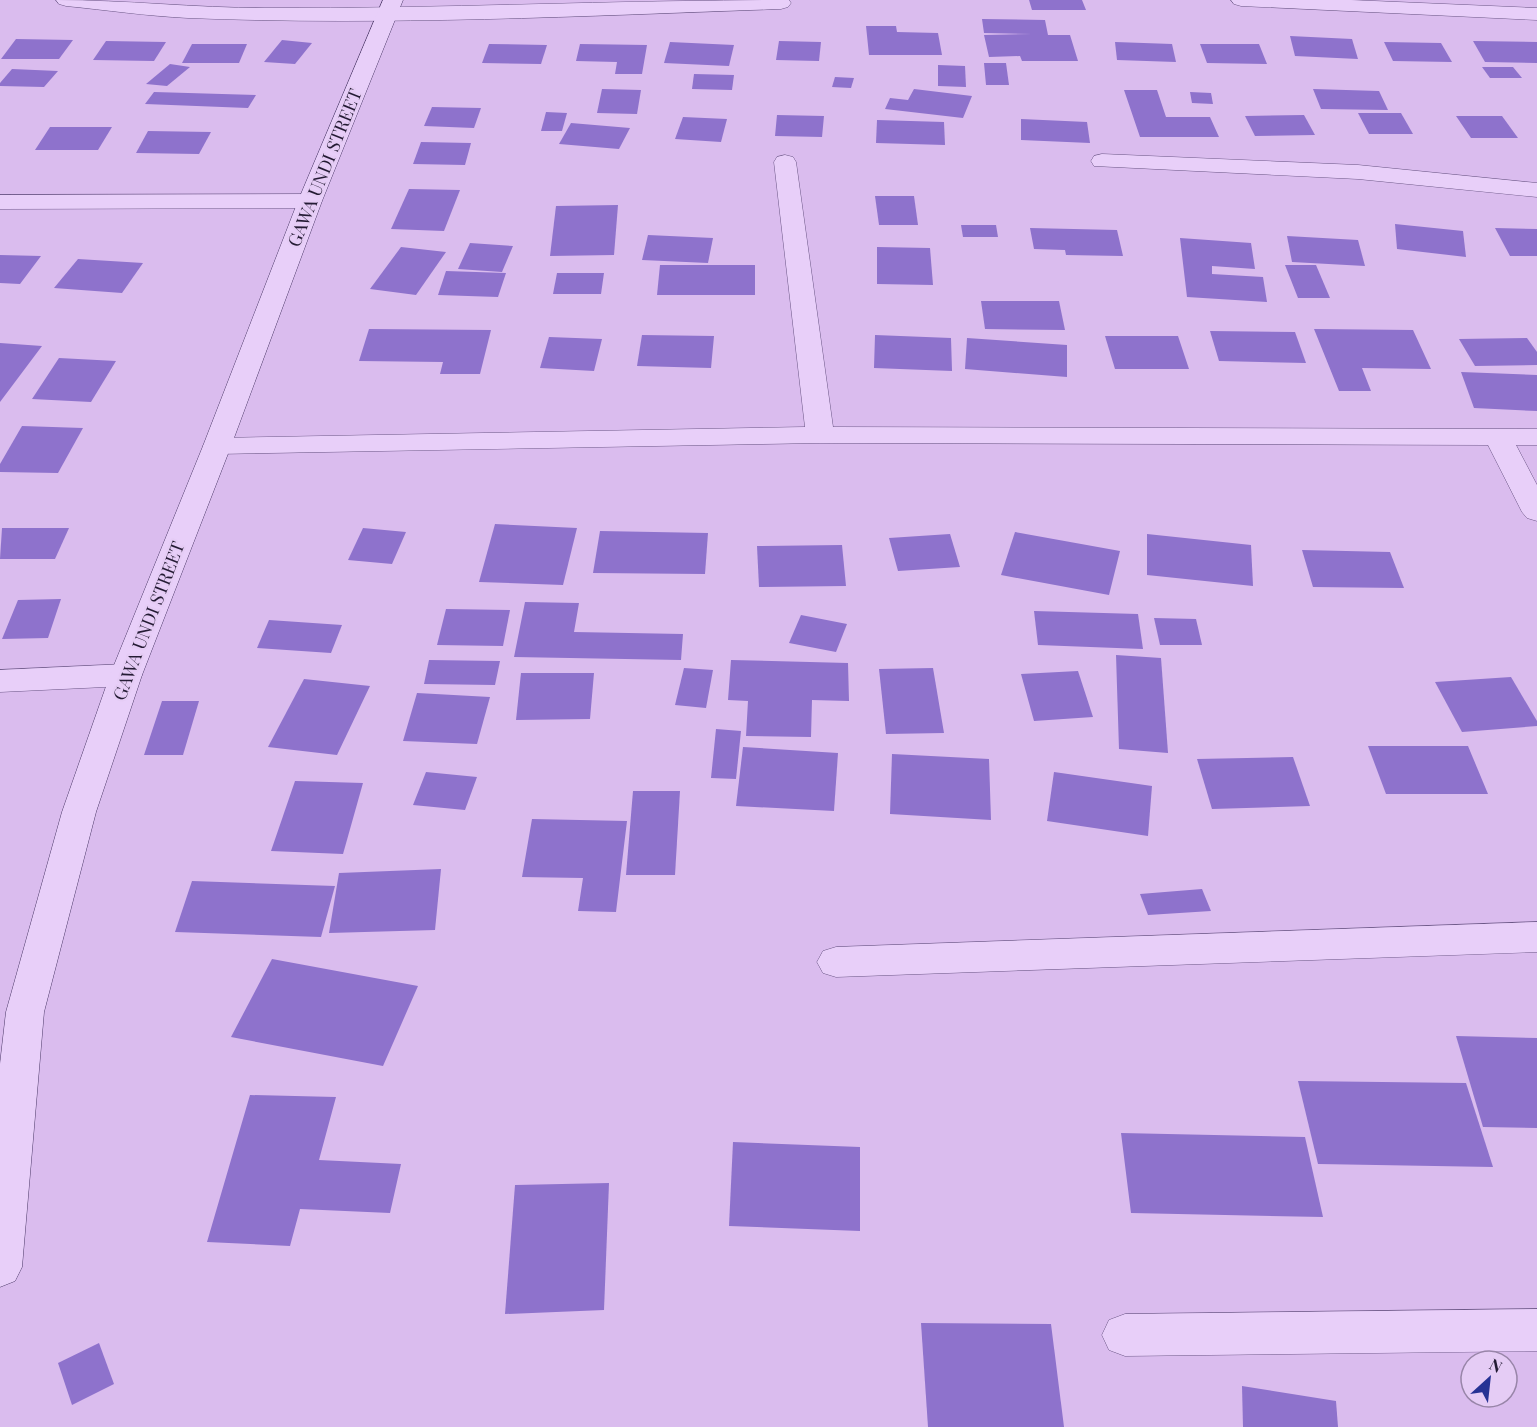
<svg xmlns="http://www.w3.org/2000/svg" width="1537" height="1427" viewBox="0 0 1537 1427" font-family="'Playfair Display',serif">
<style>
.building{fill:#8e72cc}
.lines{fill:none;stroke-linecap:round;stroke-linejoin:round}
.street-casing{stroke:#6a5685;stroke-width:1}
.secondary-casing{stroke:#4b3967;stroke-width:1}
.street{fill:#e8cff9;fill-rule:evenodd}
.secondary{fill:#e8cff9;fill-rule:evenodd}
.labels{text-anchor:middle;stroke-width:4.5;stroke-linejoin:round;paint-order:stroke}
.street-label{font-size:18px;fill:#241b34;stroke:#e5ccf5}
</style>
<rect width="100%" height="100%" fill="#dabcee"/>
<g class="building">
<path d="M1029 0H1082L1086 10H1032Z"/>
<path d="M982 19 1045 20 1048 35H1070L1078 61H1022L1020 56 989 57 984 35 1032 34 984 33Z"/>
<path d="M866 26H896L897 32 938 33 942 55H869Z"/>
<path d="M1290 36 1352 39 1358 59 1295 56Z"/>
<path d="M16 39 73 40 59 59H1Z"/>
<path d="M282 40 312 43 295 64 264 62Z"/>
<path d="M106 41 166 42 154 61 93 60Z"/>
<path d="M779 41 821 42 819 61 776 60Z"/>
<path d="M1473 41 1537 42V63L1485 62Z"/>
<path d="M670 42 734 45 729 66 664 63Z"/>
<path d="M1115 42 1172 44 1176 62 1117 60Z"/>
<path d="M1384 42 1441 43 1452 62 1393 61Z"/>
<path d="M192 44H247L239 63H182Z"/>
<path d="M489 44 547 45 541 64 482 63Z"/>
<path d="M580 44 647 45 642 74H615L617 62 576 61Z"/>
<path d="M1200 44H1259L1267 64 1207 63Z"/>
<path d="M984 63H1006L1009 85H986Z"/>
<path d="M170 64 190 67 167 86 146 84Z"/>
<path d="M938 65 965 66 966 87 938 86Z"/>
<path d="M1482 67H1513L1522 78H1490Z"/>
<path d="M12 69 58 71 44 87 0 86V83Z"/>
<path d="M694 74 734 75 732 90 692 89Z"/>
<path d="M835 77 854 78 851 88 832 87Z"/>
<path d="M602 89 641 90 637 114 597 113Z"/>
<path d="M914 89 972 96 963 118 885 109 890 98 908 100Z"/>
<path d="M1313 89 1379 91 1388 110 1321 109Z"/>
<path d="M1124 90H1157L1166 117H1210L1219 137H1140Z"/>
<path d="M154 92 256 95 248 108 145 104Z"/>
<path d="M1190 92 1211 93 1213 104 1192 103Z"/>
<path d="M432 107 481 108 474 128 424 126Z"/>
<path d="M546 112 567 113 562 131H541Z"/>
<path d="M1358 113H1401L1413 134H1369Z"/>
<path d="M777 115 824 116 822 137 775 136Z"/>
<path d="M1304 115 1315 135 1255 136 1245 116Z"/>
<path d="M1456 116H1502L1518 138H1471Z"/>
<path d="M683 117 727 119 721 142 675 139Z"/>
<path d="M1021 119 1087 122 1090 143 1021 140Z"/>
<path d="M877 120 944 122 945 145 876 143Z"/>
<path d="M571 123 630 128 619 149 559 144Z"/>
<path d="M50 127H112L98 150H35Z"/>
<path d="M148 131 211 132 199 154 136 153Z"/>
<path d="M421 142 471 143 465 165 413 164Z"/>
<path d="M409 189 460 190 444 231 391 229Z"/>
<path d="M875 196H914L918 225H879Z"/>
<path d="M618 205 614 255 550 256 556 206Z"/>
<path d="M1395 224 1463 231 1466 257 1397 249Z"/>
<path d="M961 225H996L998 237H963Z"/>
<path d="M1030 228 1117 230 1123 256 1066 255 1065 250 1034 249Z"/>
<path d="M1495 228 1537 229V256H1510Z"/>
<path d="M648 235 713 238 708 263 642 260Z"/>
<path d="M1287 236 1358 240 1365 266 1292 262Z"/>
<path d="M1180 238 1251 243 1255 269 1212 266V274L1263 277 1267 302 1187 297Z"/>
<path d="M470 243 513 246 502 272 458 269Z"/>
<path d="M401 247 446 252 416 295 370 289Z"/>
<path d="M877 247 930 248 933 285 877 284Z"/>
<path d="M0 255 41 256 20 284 0 283Z"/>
<path d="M78 259 143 263 122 293 54 288Z"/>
<path d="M660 265H755V295H657Z"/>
<path d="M1285 265H1316L1330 298H1298Z"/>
<path d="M446 271 506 273 498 297 438 295Z"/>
<path d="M557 273H604L601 294H553Z"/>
<path d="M981 301H1059L1065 330 985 329Z"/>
<path d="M369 329 491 330 480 374H440L443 362 359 361Z"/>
<path d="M1314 329 1413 330 1431 369 1362 368 1371 391H1339Z"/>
<path d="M1210 331 1295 332 1306 363 1219 361Z"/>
<path d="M642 335 714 336 711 368 637 366Z"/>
<path d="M875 335 951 338 952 371 874 368Z"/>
<path d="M1105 336H1178L1189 369H1115Z"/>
<path d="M549 337 602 339 594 371 540 368Z"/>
<path d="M967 338 1067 345V377L965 369Z"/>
<path d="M1527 338 1537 352V365L1475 366 1459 339Z"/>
<path d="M0 343 42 346 0 402Z"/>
<path d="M59 358 116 361 91 402 32 399Z"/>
<path d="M1461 372 1537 375V411L1474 408Z"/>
<path d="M22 426 83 428 58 473 0 472V464Z"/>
<path d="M495 524 577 528 563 585 479 582Z"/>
<path d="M2 528H69L55 559H0Z"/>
<path d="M363 528 406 532 392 564 348 560Z"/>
<path d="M600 531 708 533 705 574 593 573Z"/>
<path d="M1015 532 1120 551 1109 595 1001 575Z"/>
<path d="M950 534 960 567 898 571 889 538Z"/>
<path d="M1147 534 1251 545 1253 586 1147 575Z"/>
<path d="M842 545 846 586 759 587 757 546Z"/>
<path d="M1302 550 1390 552 1404 588 1313 587Z"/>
<path d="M61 599 48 638 2 639 18 600Z"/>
<path d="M525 602 579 603 574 632 683 634 681 660 514 657Z"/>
<path d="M446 609 510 610 503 646 437 645Z"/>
<path d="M1034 611 1138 614 1143 649 1038 645Z"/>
<path d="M801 615 847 624 836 652 789 643Z"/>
<path d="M1154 618 1196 619 1202 645H1160Z"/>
<path d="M269 620 342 625 331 653 257 648Z"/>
<path d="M1116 655 1161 658 1168 753 1119 749Z"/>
<path d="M429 660 500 661 495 685 424 684Z"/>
<path d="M731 660 848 663 849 701 812 700 811 737 746 736 748 701 728 700Z"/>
<path d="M684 668 713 670 706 708 675 705Z"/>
<path d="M933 668 944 733 886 734 879 669Z"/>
<path d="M1078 671 1093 717 1034 721 1021 674Z"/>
<path d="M521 673H594L590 719 516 720Z"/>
<path d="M1511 677 1537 721V726L1462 732 1435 682Z"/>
<path d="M304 679 370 686 337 755 268 747Z"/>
<path d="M417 693 490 697 477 744 403 741Z"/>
<path d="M162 701H199L183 755H144Z"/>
<path d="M716 729 741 731 736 779 711 778Z"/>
<path d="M1368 746H1468L1488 794H1386Z"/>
<path d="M743 747 838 753 834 811 736 806Z"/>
<path d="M892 754 989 759 991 820 890 814Z"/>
<path d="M1293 757 1310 806 1212 809 1197 759Z"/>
<path d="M426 772 477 777 465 810 413 805Z"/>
<path d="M1054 772 1152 786 1148 836 1047 821Z"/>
<path d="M295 781 363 783 343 854 271 851Z"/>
<path d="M633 791H680L675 875H626Z"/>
<path d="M532 819 627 821 616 912 578 911 583 878 522 877Z"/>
<path d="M441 869 435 930 329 933 339 873Z"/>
<path d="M192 881 335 886 321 937 175 932Z"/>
<path d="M1202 889 1211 911 1148 915 1140 894Z"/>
<path d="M272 959 418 986 383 1066 231 1037Z"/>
<path d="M1456 1036 1537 1038V1128L1483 1127Z"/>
<path d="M1298 1081 1466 1083 1493 1167 1318 1164Z"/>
<path d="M250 1095 336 1097 319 1160 401 1164 390 1213 300 1209 290 1246 207 1242Z"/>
<path d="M1121 1133 1305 1137 1323 1217 1131 1213Z"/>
<path d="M733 1142 860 1147V1231L729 1226Z"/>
<path d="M609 1183 604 1310 505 1314 515 1185Z"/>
<path d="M921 1323 1051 1324 1064 1427H928Z"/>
<path d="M99 1343 114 1384 72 1405 58 1363Z"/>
<path d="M1242 1386 1336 1401 1338 1427H1243Z"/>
</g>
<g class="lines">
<g class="street-casing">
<g id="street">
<path d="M56 0C127 0 195 8 265 8 440 9 614 0 789 0L791 3 788 7 781 9C584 16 385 26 188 18 147 16 106 10 66 6L59 4Z"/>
<path d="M1231 0H1351L1537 8V20L1241 6 1234 4Z"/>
<path d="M1102 154 1358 165 1537 183V197L1358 179 1094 166 1091 161 1094 156Z"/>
<path d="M785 155 793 157 796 162 833 427 1537 429V445H1516L1537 485V521L1527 518 1522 512 1488 445 820 443 217 454 207 452 203 446 207 440 217 438 805 427 774 162 777 157Z"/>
<path d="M310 194 318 196 322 201 318 206 310 208 0 209V195Z"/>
<path d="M126 664 137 667 142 675 137 683 126 686 0 692V670Z"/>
<path d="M1537 922V952L836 977 823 973 817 962 823 951 836 947Z"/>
<path d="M1537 1309V1351L1125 1356 1109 1350 1102 1335 1109 1320 1125 1314Z"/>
</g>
</g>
<g class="secondary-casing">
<path id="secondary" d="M383 0H403L322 201 231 446 142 675 96 812 44 1012 22 1267 15 1281 0 1287V1064L6 1012 62 812 110 675 203 446 298 201Z"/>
</g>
<use href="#street" class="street"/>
<use href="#secondary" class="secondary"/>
</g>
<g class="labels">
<g class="street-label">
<text transform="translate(325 168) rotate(-68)" y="6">GAWA UNDI STREET</text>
<text transform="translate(149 621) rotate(-69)" y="6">GAWA UNDI STREET</text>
</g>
</g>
<g transform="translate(1489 1379) rotate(27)"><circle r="28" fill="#e5ccf5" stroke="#9885a8" stroke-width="1.5"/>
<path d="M0-4.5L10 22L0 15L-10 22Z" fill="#263294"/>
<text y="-9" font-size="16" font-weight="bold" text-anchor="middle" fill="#241b34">N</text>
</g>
</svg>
